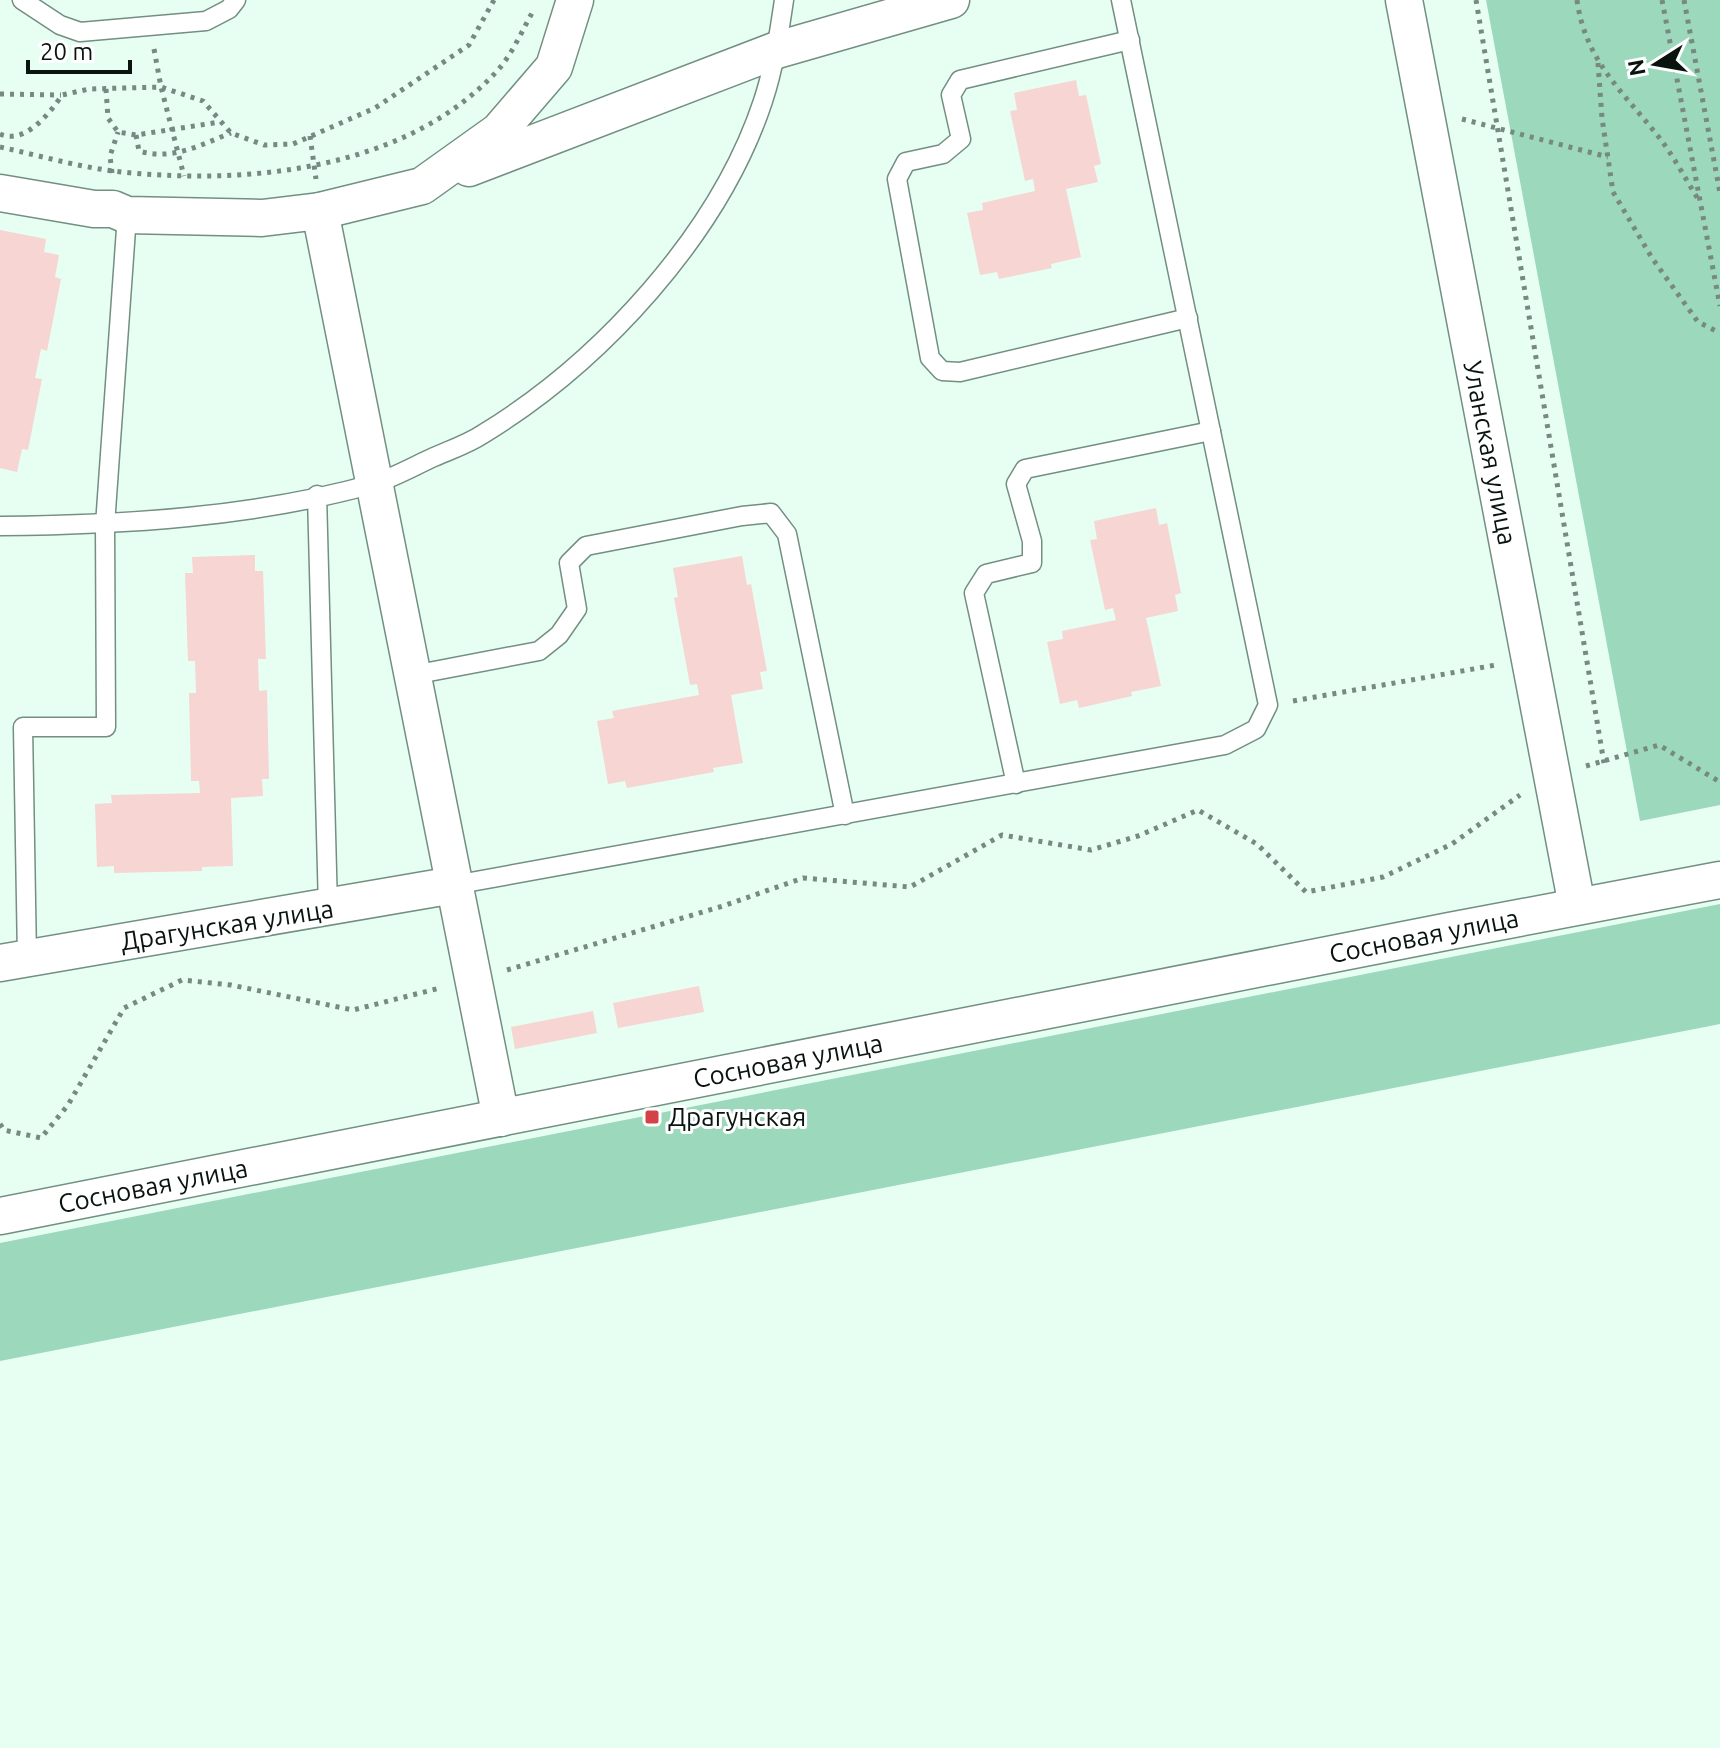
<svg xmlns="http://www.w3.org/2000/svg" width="1720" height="1748" viewBox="0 0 1720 1748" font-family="Ubuntu,sans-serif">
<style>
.green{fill:#9cd8bc}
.building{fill:#f6d5d2}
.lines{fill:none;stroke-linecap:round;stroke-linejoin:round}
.service-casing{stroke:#738f81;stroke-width:21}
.minor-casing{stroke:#738f81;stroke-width:39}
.path{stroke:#778980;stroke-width:5;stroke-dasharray:4 6;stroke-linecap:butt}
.service{stroke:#fff;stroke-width:18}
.minor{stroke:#fff;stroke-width:36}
.poi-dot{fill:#d24246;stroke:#fff;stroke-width:3}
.labels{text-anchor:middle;stroke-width:6;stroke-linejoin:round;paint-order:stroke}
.street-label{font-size:26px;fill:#09140f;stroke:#fff}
.poi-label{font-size:26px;fill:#09140f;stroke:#fff;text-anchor:start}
</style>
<rect width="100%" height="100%" fill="#e6fff2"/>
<g class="green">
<path d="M1486 0H1720V805L1640 821Z"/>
<path d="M1720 904V1024L0 1361V1243Z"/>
</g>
<g class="building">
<path d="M1076 80 1079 96 1086 95 1101 164 1094 166 1098 182 1066 189 1081 257 1051 264 1052 268 999 279 997 272 980 275 967 213 983 210 982 203 1035 191 1033 179 1025 181 1010 111 1017 110 1014 93Z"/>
<path d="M0 230 46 239 44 252 59 255 55 277 61 279 47 351 41 349 35 378 42 379 28 450 22 449 17 472 0 468Z"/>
<path d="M1156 508 1159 525 1167 523 1181 593 1175 595 1178 611 1146 618 1161 686 1131 692 1132 696 1079 708 1077 700 1060 704 1047 642 1063 639 1062 631 1116 620 1113 608 1105 610 1090 540 1097 539 1094 521Z"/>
<path d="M255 555V571H263L266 659H258L259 691 267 690 269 779H262L263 796 231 798 233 866 202 867V871L114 873V866L97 867 95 804 112 803 111 795 200 793 199 781H191L189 693H196L195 661H188L185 573H193L192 557Z"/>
<path d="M742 556 747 585 751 584 767 671 760 672 763 689 731 695 743 763 713 768 714 772 627 788 625 781 608 784 597 721 614 718 612 711 699 695 697 684 690 685 674 598 678 597 673 568Z"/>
<path d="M699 986 704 1012 618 1028 613 1003Z"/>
<path d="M593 1011 597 1033 515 1049 511 1027Z"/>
</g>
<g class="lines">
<g class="service-casing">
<g id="service">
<path d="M22 0 60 25 80 32 206 21 229 9 236 0"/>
<path d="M1130 40 960 80 951 95 961 139 943 154 906 162 897 179 930 358 942 371 960 372 1188 318"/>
<path d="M317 495 328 908"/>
<path d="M0 526C123 525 254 517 373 484 393 478 414 466 434 457 450 450 468 444 483 434 601 362 719 234 763 101 774 68 779 34 784 0"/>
<path d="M413 675 539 651 559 635 577 609 569 563 586 546 742 516 771 513 787 534 845 815"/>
<path d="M1016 784 974 593 986 574 1032 563V541L1016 484 1025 469 1211 431"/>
<path d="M454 885 1225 745 1256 729 1268 705 1121 0"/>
<path d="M27 958 23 727H106L105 525 127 215"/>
</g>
</g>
<g class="minor-casing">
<g id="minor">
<path d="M1404 0 1577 906"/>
<path d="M469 168 777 50 951 0"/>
<path d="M0 193 94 209H113L127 215 262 218 320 211 422 186 499 131 554 67 575 0"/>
<path d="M320 211 501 1118"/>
<path d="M0 963 454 885"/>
<path d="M0 1216 1450 931 1720 880"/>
</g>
</g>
<g class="path">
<path d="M1476 0 1604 763"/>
<path d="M1577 0C1585 60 1622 91 1658 136 1673 155 1685 178 1698 199"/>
<path d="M1662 0 1720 306"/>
<path d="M1684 0 1720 193"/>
<path d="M154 49 161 87 184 176"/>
<path d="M1598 63 1602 118 1613 192 1652 258 1698 322 1720 333"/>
<path d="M106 89 108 118 118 132 136 135 220 122"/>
<path d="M0 94 61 95"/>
<path d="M1462 119 1608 157"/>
<path d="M0 134C25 145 50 113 62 95L89 89 161 87 203 101 231 133 264 145 293 144 375 108 469 45 494 0"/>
<path d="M136 135 139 151C172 161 200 145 231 133"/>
<path d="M310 136 316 179"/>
<path d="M0 147C37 155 75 166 113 171 242 186 405 172 498 70 512 54 522 31 532 13"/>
<path d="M112 173 110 156 118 132"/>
<path d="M1293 701 1496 665"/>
<path d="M1586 766 1659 745 1720 782"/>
<path d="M507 970 723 906 803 878 910 887 1002 835 1091 850 1138 836 1198 810 1257 844 1306 892 1383 877 1452 844 1520 795"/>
<path d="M0 1124 4 1130 41 1138 68 1105 124 1008 182 980 231 985 353 1010 440 988"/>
</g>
<use href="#service" class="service"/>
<use href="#minor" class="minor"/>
</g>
<rect class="poi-dot" x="644" y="1109" width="16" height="16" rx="4"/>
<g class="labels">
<g class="street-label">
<text transform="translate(1490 453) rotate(79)" y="9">Уланская улица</text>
<text transform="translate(227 925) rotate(-9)" y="9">Драгунская улица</text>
<text transform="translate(1424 936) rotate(-11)" y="9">Сосновая улица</text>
<text transform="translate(788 1061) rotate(-11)" y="9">Сосновая улица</text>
<text transform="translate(153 1186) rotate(-11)" y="9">Сосновая улица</text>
</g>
<g class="poi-label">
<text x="668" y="1126">Драгунская</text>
</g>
</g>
<g transform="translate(1656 64) rotate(259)" stroke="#ffffff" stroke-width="6" paint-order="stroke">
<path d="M0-6L14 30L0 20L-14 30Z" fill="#09140f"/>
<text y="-12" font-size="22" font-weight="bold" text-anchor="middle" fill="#09140f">N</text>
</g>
<path d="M28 60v12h102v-12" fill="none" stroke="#09140f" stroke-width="4"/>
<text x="40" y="60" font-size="24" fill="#09140f" stroke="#ffffff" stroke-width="6" paint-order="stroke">20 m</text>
</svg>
